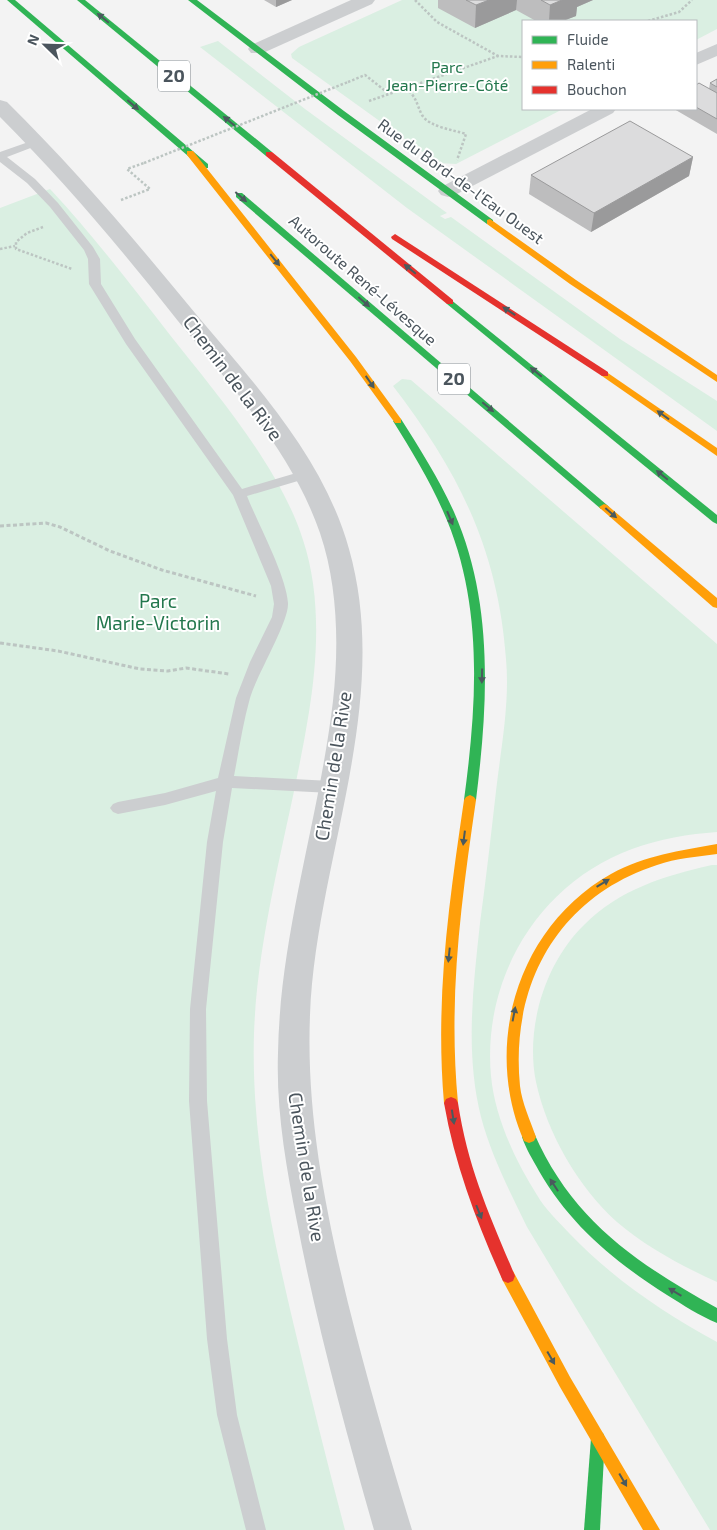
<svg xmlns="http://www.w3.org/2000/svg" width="717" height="1530" viewBox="0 0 717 1530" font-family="'Exo 2',sans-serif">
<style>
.green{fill:#daefe2}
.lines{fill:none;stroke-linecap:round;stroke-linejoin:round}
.path-far1{stroke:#bcc5c2;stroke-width:2.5;stroke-dasharray:2.5 2;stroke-linecap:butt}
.path{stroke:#bcc5c2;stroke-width:3;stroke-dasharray:4 2.5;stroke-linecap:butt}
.lane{fill:#ccced0;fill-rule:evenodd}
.street{fill:#ccced0;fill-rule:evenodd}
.fast{fill:#30b455;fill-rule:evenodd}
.slow{fill:#ff9f0a;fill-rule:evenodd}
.jam{fill:#e5322d;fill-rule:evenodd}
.path-bridge{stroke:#bcc5c2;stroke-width:2.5;stroke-dasharray:2.5 2;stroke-linecap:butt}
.wall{fill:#bdbdbe}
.shaded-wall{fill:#9a9a9b}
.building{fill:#dcdcdd;stroke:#9a9a9b}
.oneway{fill:#4a5a5d}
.labels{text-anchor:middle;stroke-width:4;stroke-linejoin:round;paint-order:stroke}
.far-park-label{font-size:16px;fill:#23774d;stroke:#fff}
.far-street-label{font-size:16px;fill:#4b555d;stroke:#fff}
.shield{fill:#fff;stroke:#81888e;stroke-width:1}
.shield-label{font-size:18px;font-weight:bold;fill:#4b555d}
.street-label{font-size:19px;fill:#4b555d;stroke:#fff}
.park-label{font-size:19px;fill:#23774d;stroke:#fff}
</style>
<rect width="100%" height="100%" fill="#f3f3f3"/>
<g class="green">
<path d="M402 0H717V29L696 40V21H523V109H563L456 164 438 163 292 58 291 54 299 47Z"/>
<path d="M218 41 305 109 447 213 440 216 445 219 451 217 620 339 717 401V431L407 208 200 47Z"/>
<path d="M50 189C93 235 131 285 170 335 216 393 281 469 303 540 321 594 318 656 309 712 292 819 258 925 254 1033 251 1133 271 1230 294 1326 310 1394 327 1462 345 1530H0V208Z"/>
<path d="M402 379 411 380 717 644V832C689 834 659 839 632 849 539 883 482 978 491 1076 495 1118 515 1160 537 1195 545 1209 558 1221 569 1233 612 1278 662 1312 717 1342V1530H710L527 1227C510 1192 491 1155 481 1117 465 1053 473 988 480 923 486 879 491 835 496 791 501 748 510 703 506 659 498 550 459 472 393 386Z"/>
<path d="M712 865H717V1282C682 1266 646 1247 617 1222 578 1187 547 1133 536 1082 525 1028 545 963 584 925 620 889 664 876 712 865Z"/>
</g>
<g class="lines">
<g class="path-far1">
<path d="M415 0 437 22 498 56"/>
<path d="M648 21 679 12 692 0"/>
<path d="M348 82 365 75 388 93"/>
<path d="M406 88C417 98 416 103 422 115 429 127 454 130 466 134L457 160"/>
<path d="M369 101 498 56 523 57"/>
<path d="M121 200 150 189 127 169 144 163"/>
<path d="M43 227 27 233 16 242V249L72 269"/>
<path d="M0 249 15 246"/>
</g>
<g class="path">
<path d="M0 526 46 523 60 527 110 551 162 570 256 596"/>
<path d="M0 643 58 651 140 669 168 671 186 668 229 674"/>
</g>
<path class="lane" d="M37 139 41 140V144L7 157 35 179 58 203 93 247 100 259 101 284 135 339 242 489 303 471 309 475 308 478 247 496C258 524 286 575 288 603 289 622 257 674 250 698 243 723 239 750 234 776L331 781 336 783 339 787 336 791 331 793 232 788 223 842 206 1009 207 1101 227 1339 237 1415 266 1530H246L217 1415 207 1339 189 1101 190 1009 207 842 216 791 165 805 118 814 113 812 110 808 113 804 118 802 165 793 218 778 236 698 250 662 272 617 274 604 271 586 233 495 126 344 89 284 88 259 84 250 50 207 27 183 0 162V152Z"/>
<g class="street">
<path d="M351 0H375L372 4 263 53H251L248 49 251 45Z"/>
<path d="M717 44V56L696 65V53Z"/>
<path d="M0 100 7 102C74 168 135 240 195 313 254 383 324 458 349 549 393 704 316 861 310 1015 306 1113 325 1208 348 1303 367 1379 389 1455 412 1530H374C345 1428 317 1326 297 1222 286 1166 276 1110 278 1053 280 933 319 820 333 701 339 646 338 586 320 533 292 452 231 386 178 321 122 250 64 181 0 117Z"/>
<path d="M592 109H616L613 113 455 195 448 197 441 195 438 191 441 187Z"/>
</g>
<g class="fast">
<path d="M7 0H15L208 164V168H202Z"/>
<path d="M77 0H85L272 152V156H266Z"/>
<path d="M188 0H197L344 111 493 220V224H487L338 115Z"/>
<path d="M236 193H242L607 505 609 507 607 509H601L236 197Z"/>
<path d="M450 299 717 515V524L713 522 447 304 446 302Z"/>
<path d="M398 418 401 419C420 449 439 479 454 512 494 603 488 703 476 800L474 803H466L464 800C477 703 484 602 443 511 429 479 411 450 393 421Z"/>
<path d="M529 1131 534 1133C572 1220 636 1263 717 1308V1323C700 1316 683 1305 667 1295 615 1262 570 1225 539 1171 533 1160 526 1149 522 1137L524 1133Z"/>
<path d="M598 1431 603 1433 605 1438 600 1530H584L591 1438 593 1433Z"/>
</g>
<g class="slow">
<path d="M187 151H193L356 357 401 419V423H395L350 361 187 155Z"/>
<path d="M490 219 576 280 717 375V382L570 284 487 224V220Z"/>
<path d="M605 371 717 448V456L602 376 600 374Z"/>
<path d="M604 504 607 505 717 598V608L713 607 601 509 599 507Z"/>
<path d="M470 795 474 797 476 800C461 903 448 998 458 1103L456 1107 451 1109 446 1107 444 1103C435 998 449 903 464 800L466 797Z"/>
<path d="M717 844V854C697 857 676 858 657 865 558 897 510 985 520 1086 522 1103 530 1120 536 1137L534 1141 529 1143 524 1141C482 1045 518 926 611 874 646 855 679 851 717 844Z"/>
<path d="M508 1269 513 1271 570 1377 660 1530H643L560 1387 503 1281 501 1276 503 1271Z"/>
</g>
<g class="jam">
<path d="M266 152H272L453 300V304H447L266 156Z"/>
<path d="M395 234 608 372V376H602L392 239 391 237Z"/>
<path d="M451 1097 456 1099 458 1103C468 1169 490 1216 515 1276L513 1281 508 1283 503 1281C477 1223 455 1166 444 1103L446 1099Z"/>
</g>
<path class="path-bridge" d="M144 163 348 82"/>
</g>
<g class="wall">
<path d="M264 0H292L276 7Z"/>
<path d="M438 0H593L577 7 576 16 563 21H536L516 10 475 28 438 8Z"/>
<path d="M717 79V134L674 109H696V85L709 89 710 83Z"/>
<path d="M693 157 689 176 591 232 529 194 531 175Z"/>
</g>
<g class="shaded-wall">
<path d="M276 0H292L276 7Z"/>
<path d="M489 0H517L516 10 475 28 476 5Z"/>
<path d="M562 0H593L577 7 576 16 563 21H549L550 5Z"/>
<path d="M693 157 689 176 591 232 594 213Z"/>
</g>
<g class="building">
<path d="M466 0H489L476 5Z"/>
<path d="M541 0H562L550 5Z"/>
<path d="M717 79V87L710 83Z"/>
<path d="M699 83 717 93V119L696 107V85Z"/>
<path d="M630 121 693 157 594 213 531 175Z"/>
</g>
<defs><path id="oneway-solid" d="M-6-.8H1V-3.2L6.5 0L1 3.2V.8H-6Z" transform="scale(1.25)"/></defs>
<g class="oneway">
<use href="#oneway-solid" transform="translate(103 18) rotate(-141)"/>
<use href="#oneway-solid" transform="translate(133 105) rotate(41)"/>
<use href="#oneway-solid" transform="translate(229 121) rotate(-141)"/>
<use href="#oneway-solid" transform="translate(241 197) rotate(41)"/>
<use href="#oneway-solid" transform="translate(275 260) rotate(51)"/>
<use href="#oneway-solid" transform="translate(410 269) rotate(-141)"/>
<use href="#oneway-solid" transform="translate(364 302) rotate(41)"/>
<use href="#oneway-solid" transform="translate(509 311) rotate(-147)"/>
<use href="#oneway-solid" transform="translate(536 372) rotate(-141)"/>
<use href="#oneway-solid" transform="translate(370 382) rotate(55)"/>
<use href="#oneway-solid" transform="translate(488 407) rotate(40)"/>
<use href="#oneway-solid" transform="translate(663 415) rotate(-144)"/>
<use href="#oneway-solid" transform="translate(662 475) rotate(-141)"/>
<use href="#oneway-solid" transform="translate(611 513) rotate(41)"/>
<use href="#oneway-solid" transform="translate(450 518) rotate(67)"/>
<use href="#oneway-solid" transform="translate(482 676) rotate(91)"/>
<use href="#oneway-solid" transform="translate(464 838) rotate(97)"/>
<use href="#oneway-solid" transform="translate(603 883) rotate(-31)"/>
<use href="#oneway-solid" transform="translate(449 955) rotate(96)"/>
<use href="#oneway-solid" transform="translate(514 1014) rotate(-79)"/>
<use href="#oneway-solid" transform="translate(453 1117) rotate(81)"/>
<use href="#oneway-solid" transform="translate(554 1185) rotate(-123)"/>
<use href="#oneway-solid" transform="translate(479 1212) rotate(68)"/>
<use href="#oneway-solid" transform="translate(675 1292) rotate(-149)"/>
<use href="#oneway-solid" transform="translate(551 1358) rotate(60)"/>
<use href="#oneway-solid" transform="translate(623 1480) rotate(60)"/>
</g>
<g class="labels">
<g class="far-park-label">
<text x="447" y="73">Parc<tspan x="447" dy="18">Jean-Pierre-Côté</tspan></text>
</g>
<g class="far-street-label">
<text transform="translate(461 181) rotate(36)" y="6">Rue du Bord-de-l'Eau Ouest</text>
<text transform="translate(363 280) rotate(41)" y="6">Autoroute René-Lévesque</text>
</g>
<g class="shield">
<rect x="158" y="60.5" width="32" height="31" rx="4"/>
<rect x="438" y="363.5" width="32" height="31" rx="4"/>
</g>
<g class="shield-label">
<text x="174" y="82">20</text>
<text x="454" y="385">20</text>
</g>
<g class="street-label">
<text transform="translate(233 378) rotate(53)" y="7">Chemin de la Rive</text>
<text transform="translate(333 766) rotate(-81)" y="7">Chemin de la Rive</text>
<text transform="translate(307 1167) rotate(81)" y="7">Chemin de la Rive</text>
</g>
<g class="park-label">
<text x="158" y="608">Parc<tspan x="158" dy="22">Marie-Victorin</tspan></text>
</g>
</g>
<rect x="522" y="20" width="175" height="90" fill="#ffffff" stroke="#b7bbbe"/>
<rect x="532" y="36" width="25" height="8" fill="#30b455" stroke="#b7bbbe"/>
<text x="567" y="45" font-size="15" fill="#4b555d">Fluide</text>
<rect x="532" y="61" width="25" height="8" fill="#ff9f0a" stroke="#b7bbbe"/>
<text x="567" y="70" font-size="15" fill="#4b555d">Ralenti</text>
<rect x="532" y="86" width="25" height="8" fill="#e5322d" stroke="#b7bbbe"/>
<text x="567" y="95" font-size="15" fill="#4b555d">Bouchon</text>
<g transform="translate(45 45) rotate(293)" stroke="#ffffff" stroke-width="4" paint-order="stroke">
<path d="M0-4L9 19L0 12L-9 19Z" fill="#4b555d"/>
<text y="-8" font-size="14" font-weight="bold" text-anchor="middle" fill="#4b555d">N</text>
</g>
</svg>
